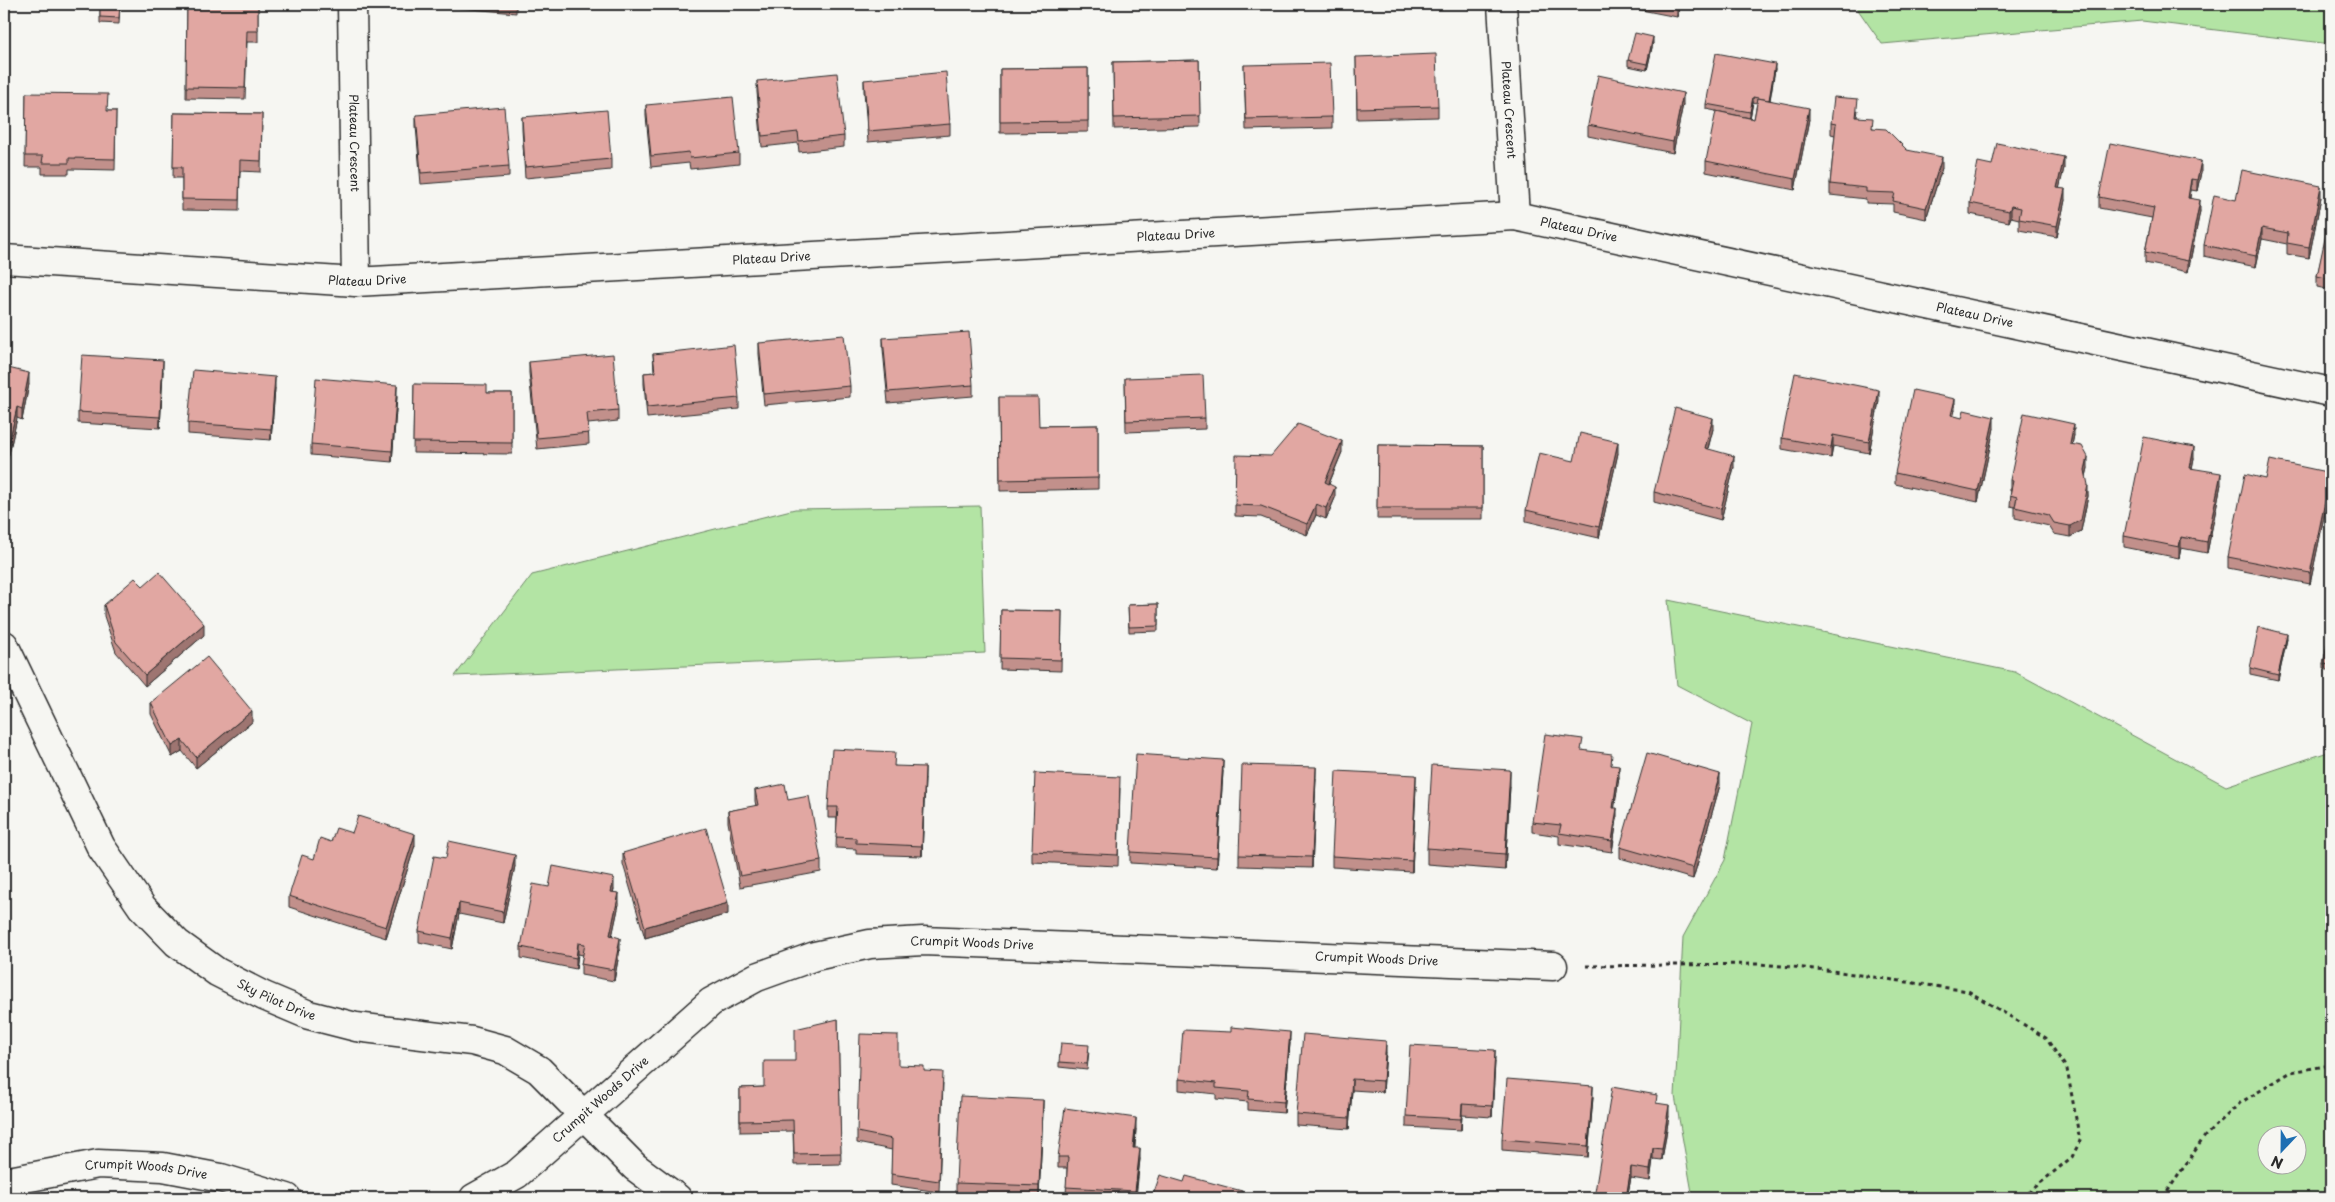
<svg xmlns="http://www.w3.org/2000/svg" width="2335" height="1202" viewBox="0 0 2335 1202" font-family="'Playpen Sans',sans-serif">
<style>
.green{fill:#b3e4a4;stroke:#6f8868;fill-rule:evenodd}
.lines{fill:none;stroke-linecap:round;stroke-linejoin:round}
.minor-casing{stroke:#2b2b2b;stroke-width:31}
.path{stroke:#2b2b2b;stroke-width:3;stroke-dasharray:4 4;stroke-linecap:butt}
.minor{stroke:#f6f6f2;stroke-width:28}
.wall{fill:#c2908b;stroke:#2b2b2b}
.shaded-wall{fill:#9e7571;stroke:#2b2b2b}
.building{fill:#e1a7a2;stroke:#2b2b2b}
.labels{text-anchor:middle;stroke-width:4.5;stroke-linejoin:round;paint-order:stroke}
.street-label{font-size:12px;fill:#2b2b2b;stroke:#f6f6f2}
</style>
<rect width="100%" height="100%" fill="#f6f6f2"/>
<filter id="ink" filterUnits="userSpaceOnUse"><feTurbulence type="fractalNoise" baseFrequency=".02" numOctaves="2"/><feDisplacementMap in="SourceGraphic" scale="10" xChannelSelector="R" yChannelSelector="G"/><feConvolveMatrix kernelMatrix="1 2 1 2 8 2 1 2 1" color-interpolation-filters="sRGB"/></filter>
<g filter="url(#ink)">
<g class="green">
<path d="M1854 4H2331V44L2142 21 1882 44Z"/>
<path d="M980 506 985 653 455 676 532 575 795 509Z"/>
<path d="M1668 600 2015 672 2226 786 2331 751V1198H1693L1675 1096 1683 937 1725 860 1752 724 1677 685ZM2268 1134H2298V1164H2268Z"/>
</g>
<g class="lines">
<g class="minor-casing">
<g id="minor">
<path id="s1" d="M352 4 356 282"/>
<path id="s2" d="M1502 4 1515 216"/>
<path id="s3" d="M4 259 356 282 1515 216 2331 392"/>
<path id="s4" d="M4 645 101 847 142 907 177 943 217 972 264 996 309 1015 356 1027 472 1041 505 1050 539 1070 635 1167 677 1198"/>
<path id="s5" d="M4 1182 98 1164 163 1167 221 1178 287 1198"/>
<path id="s6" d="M474 1198 517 1174 711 1002 757 977 815 956 870 944 923 941 1553 966"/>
</g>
</g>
<g class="path">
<path d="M1586 966 1759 964 1826 970 1968 991 2046 1038 2067 1069 2080 1141 2072 1157 2022 1198"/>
<path d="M2163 1198 2205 1136 2240 1103 2291 1072 2331 1065"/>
</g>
<use href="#minor" class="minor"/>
</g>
<g class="wall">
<path d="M100 4H120L119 24 100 23Z"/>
<path d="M187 4H258V42H247L245 99 186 98Z"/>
<path d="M459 4H516V13L459 8Z"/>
<path d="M1611 4H1680L1677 17Z"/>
<path d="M1653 43 1647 70 1628 66V60Z"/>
<path d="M1356 57 1438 106V117L1357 119Z"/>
<path d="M1199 60 1200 127 1114 129 1113 62Z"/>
<path d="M1244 65 1332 117V128L1246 130Z"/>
<path d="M1088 68V132L1000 133V69Z"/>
<path d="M1775 69 1770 100 1809 119 1795 190 1706 172V161L1754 119 1757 103 1753 102 1750 118 1706 109V104Z"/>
<path d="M864 80 950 124V135L868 142 864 91Z"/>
<path d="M757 81 844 136V147L799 152 798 143 762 147 757 92Z"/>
<path d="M26 93 107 111H116L115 170 69 169V174H42V167H25Z"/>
<path d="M1683 104 1673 153 1588 136V125Z"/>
<path d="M646 105 739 153V164L690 169 689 163 651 167 646 116Z"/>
<path d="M1858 110 1857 117 1873 128 1907 150 1942 168 1926 219 1893 212V204L1866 203V199L1830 195V184L1835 135 1831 134V123Z"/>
<path d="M174 113 262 114 261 172 240 171 239 211 182 210V178H173Z"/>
<path d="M416 115 509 166V177L421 184 416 126Z"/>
<path d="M522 117 611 159V170L525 178 522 128Z"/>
<path d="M1992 165 2064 168 2059 188 2065 200 2057 237 2019 230V219L2011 217 2009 222 1970 214V203Z"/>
<path d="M2201 172 2197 191 2191 190 2190 198 2200 211 2188 272 2145 263V252L2152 218 2099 208V197Z"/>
<path d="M2321 197 2309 258 2287 254V244L2262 239 2256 267 2204 256V245L2236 200Z"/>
<path d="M2331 216V290L2317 287V276Z"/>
<path d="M883 338 973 385V396L888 403 883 349Z"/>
<path d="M759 343 850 386V397L764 405 759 354Z"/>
<path d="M653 354 739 398V409L647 418 644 384V373L654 372Z"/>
<path d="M529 362 618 410V421L588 424 589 444 537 449 529 373Z"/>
<path d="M4 367 29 384 22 420 17 418 6 467H4Z"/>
<path d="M163 371 160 428 78 423V412Z"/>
<path d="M1125 378 1205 418V429L1126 432Z"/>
<path d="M414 384 487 393H512V454L413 453Z"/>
<path d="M275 388 271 440 188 434V423Z"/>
<path d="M397 396 392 462 311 455V444Z"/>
<path d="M999 397 1039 426 1098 425V489L1000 491Z"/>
<path d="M1879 401 1869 453 1833 446 1831 458 1782 449V438Z"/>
<path d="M1955 410 1953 416 1994 428 1978 502 1895 484V473Z"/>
<path d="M1713 429 1708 449 1734 467 1721 520 1654 502V492Z"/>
<path d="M2074 435 2072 444 2088 468 2086 476 2088 496 2081 531 2070 537 2054 534 2049 526 2015 518V507L2010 506 2011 491H2010V480Z"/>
<path d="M1378 445 1483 446V519H1377Z"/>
<path d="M1342 452 1329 484 1335 498 1326 519 1316 515 1307 535 1261 517 1235 516V505L1271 456Z"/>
<path d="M1618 453 1599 538 1526 521V510L1574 461Z"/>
<path d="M2194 458 2192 468 2221 484 2207 553 2181 548 2179 558 2124 547V536Z"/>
<path d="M2266 479 2331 484 2310 584 2228 568V557Z"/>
<path d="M143 586 204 635 145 686 116 652 104 616V605Z"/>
<path d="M1158 604V631L1129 632 1128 605Z"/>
<path d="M1001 610 1062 611 1061 671 1000 669Z"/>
<path d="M2331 627V671L2323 669V664Z"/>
<path d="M2287 639 2278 680 2250 674V668Z"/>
<path d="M151 703 252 722 196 768 182 751 172 757 151 714Z"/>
<path d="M1583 750 1612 765 1619 777 1614 808 1617 819 1612 852 1559 844V836L1532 832V822Z"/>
<path d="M895 766 925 778 922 856 856 854V849L836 848 837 818H828V807Z"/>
<path d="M1223 771 1217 868 1130 863V852Z"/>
<path d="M1316 778 1312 868 1239 866V855Z"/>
<path d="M1720 785 1693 879 1620 858V847Z"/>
<path d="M1416 786 1412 872 1332 867V856Z"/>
<path d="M1510 786 1505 870 1427 864V848Z"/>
<path d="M1120 788 1118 866 1032 862V851Z"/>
<path d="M755 790 788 800 821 861V872L740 887 728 822V811L756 806 755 801Z"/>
<path d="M352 833 415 845 386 938 289 907V896L314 859 331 842Z"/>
<path d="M623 853 728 914 645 938 623 864Z"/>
<path d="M446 858 515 866 503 923 459 914 452 949 419 942V931Z"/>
<path d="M549 887 614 889 613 892 619 904 612 936 620 949 614 981 581 975V964L583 955 578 954 576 969 521 958V947Z"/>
<path d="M838 1019 841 1164 794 1165 793 1131 740 1132V1088L764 1087 795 1061Z"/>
<path d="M1290 1043 1284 1113 1248 1110V1102L1216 1099V1094L1179 1090V1079Z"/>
<path d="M1089 1051 1087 1070 1059 1067V1062Z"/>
<path d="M1386 1052 1383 1092 1352 1090 1349 1129 1296 1125V1114Z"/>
<path d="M1495 1061 1492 1117 1462 1115 1461 1130 1406 1127V1116Z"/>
<path d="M898 1065 924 1071 943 1083 939 1192 891 1185 892 1150 857 1143V1132Z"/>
<path d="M1593 1097 1588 1157 1502 1150V1139Z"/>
<path d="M1657 1103 1669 1116 1662 1160 1653 1159 1650 1181 1631 1178 1627 1198H1594Z"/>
<path d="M1043 1111 1039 1197 956 1194V1183Z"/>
<path d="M1136 1129 1135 1148 1140 1159 1136 1198H1066L1067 1168H1058V1157Z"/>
</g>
<g class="shaded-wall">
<path d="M1678 4H1680L1677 17V6Z"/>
<path d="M1653 37V43L1647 70V64Z"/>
<path d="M1775 64V69L1769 105V100Z"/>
<path d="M1683 93V104L1673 153V142Z"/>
<path d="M6 94V105L4 143V132Z"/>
<path d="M1753 97V102L1750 118V112Z"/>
<path d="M1809 108V119L1795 190V179Z"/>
<path d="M1942 157V168L1926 219V208Z"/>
<path d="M2064 157V168L2057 199V188Z"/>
<path d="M2201 161V172L2197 191V180Z"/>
<path d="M2191 179V190L2188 209V198Z"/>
<path d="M2321 186V197L2309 258V247Z"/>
<path d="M2065 189V200L2057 237V226Z"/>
<path d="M2200 200V211L2188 272V261Z"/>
<path d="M2011 206V217L2009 222V211Z"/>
<path d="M2262 228V239L2256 267V256Z"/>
<path d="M163 360V371L160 428V417Z"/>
<path d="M29 373V384L22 420V409Z"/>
<path d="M275 377V388L271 440V429Z"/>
<path d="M397 385V396L392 462V451Z"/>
<path d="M1879 390V401L1869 453V442Z"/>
<path d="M1955 399V410L1951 426V415Z"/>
<path d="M17 407V418L6 467V456Z"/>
<path d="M1994 417V428L1978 502V491Z"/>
<path d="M1713 418V429L1705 459V448Z"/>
<path d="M2074 424V435L2070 455V444Z"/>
<path d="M1833 435V446L1831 458V447Z"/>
<path d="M1342 441V452L1325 493V482Z"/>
<path d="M1618 442V453L1599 538V527Z"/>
<path d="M2194 447V458L2190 479V468Z"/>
<path d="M1734 456V467L1721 520V509Z"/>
<path d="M2088 457V468L2085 481V470Z"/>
<path d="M2221 473V484L2207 553V542Z"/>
<path d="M2331 473V484L2310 584V573Z"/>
<path d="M2088 485V496L2081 531 2070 537V526Z"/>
<path d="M1335 487V498L1326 519V508Z"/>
<path d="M1316 504V515L1307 535V524Z"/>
<path d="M2181 537V548L2179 558V547Z"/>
<path d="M204 624V635L145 686V675Z"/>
<path d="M2287 634V639L2278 680V675Z"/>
<path d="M252 711V722L196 768V757Z"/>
<path d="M182 740V751L172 757V746Z"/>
<path d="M1223 760V771L1217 868V857Z"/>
<path d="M1619 766V777L1613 819V808Z"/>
<path d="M925 767V778L922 856V846Z"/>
<path d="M1316 767V778L1312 868V857Z"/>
<path d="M1510 770V786L1505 870V854Z"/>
<path d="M1720 774V785L1693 879V868Z"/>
<path d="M1416 775V786L1412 872V861Z"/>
<path d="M1617 808V819L1612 852V841Z"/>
<path d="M415 834V845L386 938V927Z"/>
<path d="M515 855V866L503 923V912Z"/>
<path d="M614 878V889L611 903V892Z"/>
<path d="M619 893V904L610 946V935Z"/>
<path d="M459 903V914L452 949V938Z"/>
<path d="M728 903V914L645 938V927Z"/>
<path d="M620 938V949L614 981V970Z"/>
<path d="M578 943V954L576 969V958Z"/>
<path d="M1290 1032V1043L1284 1113V1102Z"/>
<path d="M1386 1041V1052L1383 1092V1081Z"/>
<path d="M1495 1050V1061L1492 1117V1106Z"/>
<path d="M1352 1079V1090L1349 1129V1118Z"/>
<path d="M1593 1086V1097L1588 1157V1146Z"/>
<path d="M1043 1100V1111L1039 1197V1186Z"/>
<path d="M1462 1104V1115L1461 1130V1119Z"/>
<path d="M1669 1105V1116L1662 1160V1149Z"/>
<path d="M1136 1118V1129L1133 1159V1148Z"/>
<path d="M1140 1148V1159L1135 1198V1191Z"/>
<path d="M1653 1148V1159L1650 1181V1170Z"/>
<path d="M1631 1167V1178L1627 1198H1626Z"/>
<path d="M1242 1191V1198H1239Z"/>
</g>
<g class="building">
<path d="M100 4H120L119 18 100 17Z"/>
<path d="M187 4H258V31H247L245 88 186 87Z"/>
<path d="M1665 4H1678L1677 6Z"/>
<path d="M1635 33 1653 37 1647 64 1628 60Z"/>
<path d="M1716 53 1775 64 1769 100 1753 97 1750 112 1706 104Z"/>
<path d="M1436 54 1438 106 1357 108 1356 57Z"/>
<path d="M1199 60 1200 116 1114 118 1113 62Z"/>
<path d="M1330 63 1332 117 1246 119 1244 65Z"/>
<path d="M1088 68V121L1000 122V69Z"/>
<path d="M946 72 950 124 868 131 864 80Z"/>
<path d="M837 73 844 136 799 141 798 132 762 136 757 81Z"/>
<path d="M1598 75 1683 93 1673 142 1588 125Z"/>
<path d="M26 93 108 94 107 111H116L115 159 69 158V163H42L43 156H25Z"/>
<path d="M4 94H6L4 132Z"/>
<path d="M733 97 739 153 690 158 689 152 651 156 646 105Z"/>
<path d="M1834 97 1858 99 1856 117 1873 118 1872 128 1886 129 1907 150 1942 157 1926 208 1893 201 1895 193 1866 192V188L1830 184 1836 124 1831 123Z"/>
<path d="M1758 98 1809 108 1795 179 1706 161 1716 111 1754 119Z"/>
<path d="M504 107 509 166 421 173 416 115Z"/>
<path d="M607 110 611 159 525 167 522 117Z"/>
<path d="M174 113 262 114 261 161 240 160 239 200 182 199V167H173Z"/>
<path d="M1997 143 2064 157 2057 188 2065 189 2057 226 2019 219 2021 208 2011 206 2009 211 1970 203 1978 162 1992 165Z"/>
<path d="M2110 143 2201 161 2197 180 2191 179 2188 198 2200 200 2188 261 2145 252 2154 208 2099 197Z"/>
<path d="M2242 170 2321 186 2309 247 2287 243 2288 233 2262 228 2256 256 2204 245 2214 195 2236 200Z"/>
<path d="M2330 215 2331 216V279L2317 276Z"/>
<path d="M969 332 973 385 888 392 883 338Z"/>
<path d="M844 335 850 386 764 394 759 343Z"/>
<path d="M734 345 739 398 647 407 644 373 655 372 653 354Z"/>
<path d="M613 354 618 410 587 413 589 433 537 438 529 362Z"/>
<path d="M82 355 163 360 160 417 78 412Z"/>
<path d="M4 367 29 373 22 409 17 407 6 456H4Z"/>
<path d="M193 370 275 377 271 429 188 423Z"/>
<path d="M1795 373 1879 390 1869 442 1833 435 1831 447 1782 438Z"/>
<path d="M1203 375 1205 418 1126 421 1125 378Z"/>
<path d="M316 378 397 385 392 451 311 444Z"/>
<path d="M414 384 487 385V393H512V443L413 442Z"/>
<path d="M1913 390 1955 399 1951 415 1962 418 1964 410 1994 417 1978 491 1895 473Z"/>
<path d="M999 397H1038L1039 426 1098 425V478L1000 480Z"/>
<path d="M1675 408 1713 418 1705 448 1734 456 1721 509 1654 492Z"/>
<path d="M2024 413 2074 424 2070 444 2082 446 2088 457 2085 470 2088 485 2081 520 2070 526 2054 523 2049 515 2015 507 2017 497 2010 495 2013 481 2010 480Z"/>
<path d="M1298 424 1342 441 1325 482 1335 487 1326 508 1316 504 1307 524 1261 506 1235 505 1236 455 1271 456Z"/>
<path d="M1580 433 1618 442 1599 527 1526 510 1539 453 1574 461Z"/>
<path d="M2144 437 2194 447 2190 468 2221 473 2207 542 2181 537 2179 547 2124 536Z"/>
<path d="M1378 445 1483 446V508H1377Z"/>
<path d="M2270 460 2331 473 2310 573 2228 557 2245 474 2266 479Z"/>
<path d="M159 572 204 624 145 675 116 642 104 605 135 578 143 586Z"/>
<path d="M1158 604V626L1129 627 1128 605Z"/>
<path d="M1001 610 1062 611 1061 660 1000 658Z"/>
<path d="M2259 627 2287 634 2278 675 2250 668Z"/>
<path d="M2331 627V665L2323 664Z"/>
<path d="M207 657 252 711 196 757 182 740 172 746 151 703Z"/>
<path d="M1545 734 1583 739 1581 750 1612 754 1611 765 1619 766 1613 808H1617L1612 841 1559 833 1561 825 1532 822Z"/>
<path d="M832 749 895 752 894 766 925 767 922 846 856 843V838L836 837 838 807H828Z"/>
<path d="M1647 753 1720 774 1693 868 1620 847Z"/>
<path d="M1136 754 1223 760 1217 857 1130 852Z"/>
<path d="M1242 765 1316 767 1312 857 1239 855Z"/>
<path d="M1432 765 1510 770 1505 854 1427 848Z"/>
<path d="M1336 771 1416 775 1412 861 1332 856Z"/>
<path d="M1035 773 1120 777 1118 855 1032 851Z"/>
<path d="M785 784 788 800 809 796 821 861 740 876 728 811 758 805 755 790Z"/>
<path d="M358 816 415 834 386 927 289 896 302 855 314 859 320 838 331 842 336 828 352 833Z"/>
<path d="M706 828 728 903 645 927 623 853Z"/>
<path d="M449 841 515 855 503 912 459 903 452 938 419 931 434 856 446 858Z"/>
<path d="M553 866 614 878 611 892 619 893 610 935 620 938 614 970 581 964 585 944 578 943 576 958 521 947 533 884 549 887Z"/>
<path d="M838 1019 841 1153 794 1154 793 1120 740 1121V1088L764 1087V1061H795V1029Z"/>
<path d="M1231 1027 1290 1032 1284 1102 1248 1099 1249 1091 1216 1088V1083L1179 1079 1183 1030 1231 1032Z"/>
<path d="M860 1034 898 1035V1065L924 1066V1071L943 1072 939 1181 891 1174 892 1139 857 1132Z"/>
<path d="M1303 1034 1386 1041 1383 1081 1352 1079 1349 1118 1296 1114Z"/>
<path d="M1061 1043 1089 1045 1087 1064 1059 1062Z"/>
<path d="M1410 1045 1495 1050 1492 1106 1462 1104 1461 1119 1406 1116Z"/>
<path d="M1507 1079 1593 1086 1588 1146 1502 1139Z"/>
<path d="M1612 1087 1657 1095 1656 1103 1669 1105 1662 1149 1653 1148 1650 1170 1631 1167 1626 1198H1594Z"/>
<path d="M960 1096 1043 1100 1039 1186 956 1183Z"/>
<path d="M1065 1108 1136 1118 1133 1148H1140L1135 1191 1066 1187 1068 1157H1058Z"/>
<path d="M1160 1175 1184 1182 1186 1176 1242 1191 1239 1198H1152Z"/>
</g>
</g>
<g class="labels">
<g class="street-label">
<text dy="4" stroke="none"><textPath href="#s2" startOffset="106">Plateau Crescent</textPath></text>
<text dy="4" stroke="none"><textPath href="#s1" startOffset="139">Plateau Crescent</textPath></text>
<text dy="4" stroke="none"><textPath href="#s3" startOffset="1579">Plateau Drive</textPath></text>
<text dy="4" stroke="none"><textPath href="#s3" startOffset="1174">Plateau Drive</textPath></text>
<text dy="4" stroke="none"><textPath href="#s3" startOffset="769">Plateau Drive</textPath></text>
<text dy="4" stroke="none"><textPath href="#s3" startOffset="364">Plateau Drive</textPath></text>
<text dy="4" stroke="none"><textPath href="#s3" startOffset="1984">Plateau Drive</textPath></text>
<text dy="4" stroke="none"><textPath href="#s6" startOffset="581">Crumpit Woods Drive</textPath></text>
<text dy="4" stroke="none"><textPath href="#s6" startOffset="986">Crumpit Woods Drive</textPath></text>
<text dy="4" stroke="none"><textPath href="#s4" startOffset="462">Sky Pilot Drive</textPath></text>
<text dy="4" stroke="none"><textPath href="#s6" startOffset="161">Crumpit Woods Drive</textPath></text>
<text dy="4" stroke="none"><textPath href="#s5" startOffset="144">Crumpit Woods Drive</textPath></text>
</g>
</g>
<rect width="2335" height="1202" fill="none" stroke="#f6f6f2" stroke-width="20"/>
<rect x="10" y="10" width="2315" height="1182" fill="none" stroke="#2b2b2b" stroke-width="2" filter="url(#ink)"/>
<g transform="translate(2282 1150) rotate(202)"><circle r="24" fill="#f6f6f2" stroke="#a5a5a2"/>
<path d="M0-4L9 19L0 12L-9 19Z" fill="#1f6fb2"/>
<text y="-8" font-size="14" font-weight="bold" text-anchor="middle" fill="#2b2b2b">N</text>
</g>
</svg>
